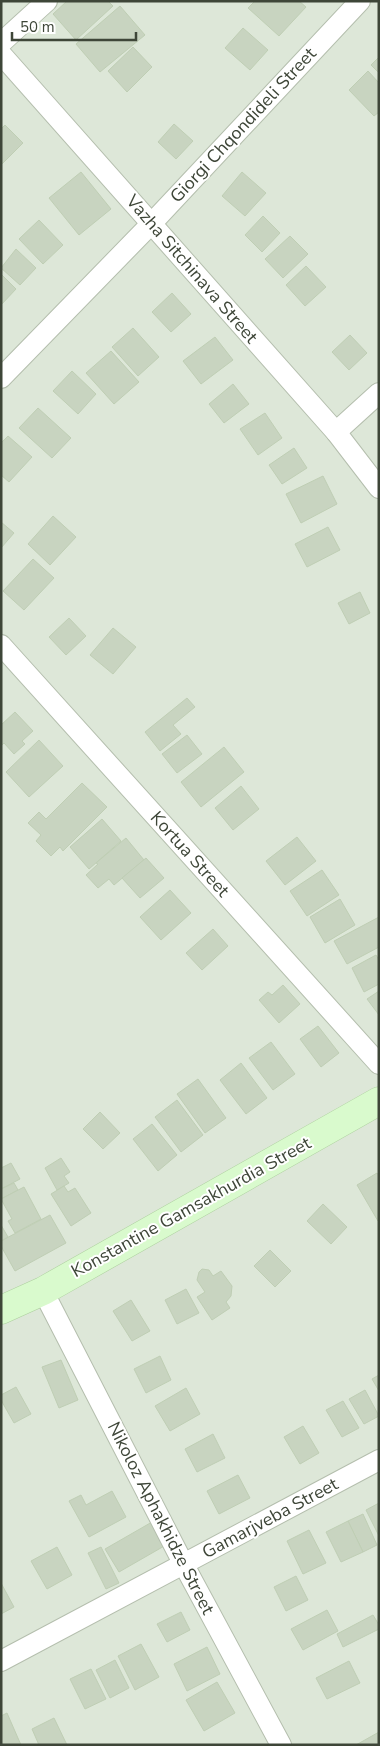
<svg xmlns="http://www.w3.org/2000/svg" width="380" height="1746" viewBox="0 0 380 1746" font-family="'Nunito Sans',sans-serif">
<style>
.residential{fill:#dde7d8}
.building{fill:#c8d4c0;stroke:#bfceb4}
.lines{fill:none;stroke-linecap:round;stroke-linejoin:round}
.street-casing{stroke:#b4bead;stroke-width:22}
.secondary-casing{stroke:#accf9d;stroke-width:29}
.street{stroke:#fff;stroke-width:20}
.secondary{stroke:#d9facd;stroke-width:28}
.labels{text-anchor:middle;stroke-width:4;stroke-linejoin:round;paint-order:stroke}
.street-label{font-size:18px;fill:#3e4638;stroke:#fff}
</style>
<rect width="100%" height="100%" fill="#edf3ea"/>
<rect class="residential" x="1" y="1" width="378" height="1744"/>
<g class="building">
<path d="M67 1H108L113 6 76 40 53 14Z"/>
<path d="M255 1H299L306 7 279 36 248 8Z"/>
<path d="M120 6 145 35 100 72 76 44Z"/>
<path d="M243 28 268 50 250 70 225 48Z"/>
<path d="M133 47 152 67 127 92 108 71Z"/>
<path d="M379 57V73L371 65Z"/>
<path d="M368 71 379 83V112L374 116 349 90Z"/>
<path d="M174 124 193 141 176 159 158 142Z"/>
<path d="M5 125 23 143 1 165V129Z"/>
<path d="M81 172 111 209 79 235 49 198Z"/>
<path d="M242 172 266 193 245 216 222 196Z"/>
<path d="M263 216 280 233 262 252 245 235Z"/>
<path d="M39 220 63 245 43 264 19 239Z"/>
<path d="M290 236 308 254 283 278 265 259Z"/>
<path d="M16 249 36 268 20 285 1 268Z"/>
<path d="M306 266 326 287 305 306 286 285Z"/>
<path d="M1 274 16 289 1 305Z"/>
<path d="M172 293 191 314 171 332 152 312Z"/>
<path d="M133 328 159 357 138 376 112 347Z"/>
<path d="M350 335 367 353 349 370 332 352Z"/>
<path d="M215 337 233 360 201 384 183 361Z"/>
<path d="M111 351 139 382 114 404 86 373Z"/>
<path d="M72 371 96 394 78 414 53 391Z"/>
<path d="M233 384 249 404 224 423 209 404Z"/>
<path d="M38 408 71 438 52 458 19 428Z"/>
<path d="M265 413 282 438 258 455 240 429Z"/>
<path d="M8 436 32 457 9 482 1 475V443Z"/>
<path d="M294 448 307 468 282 484 269 465Z"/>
<path d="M323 476 337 504 301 523 286 494Z"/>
<path d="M53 516 76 537 50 565 28 544Z"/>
<path d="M1 522 14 533 1 548Z"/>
<path d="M328 527 340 550 307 567 295 544Z"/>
<path d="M33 559 54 578 24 610 3 591Z"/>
<path d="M360 592 370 613 349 624 338 603Z"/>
<path d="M69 618 86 636 66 655 49 637Z"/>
<path d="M113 628 136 647 113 674 90 655Z"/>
<path d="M187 698 195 707 173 725 181 734 160 751 145 732Z"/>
<path d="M15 712 33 731 22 741 25 744 14 754 4 743 1 746V725Z"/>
<path d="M187 735 202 754 177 773 162 754Z"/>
<path d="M39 740 63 766 29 797 6 772Z"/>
<path d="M224 747 244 772 201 807 181 782Z"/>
<path d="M82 783 107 807 63 851 60 847 51 856 36 841 41 835 28 823 39 812 46 819Z"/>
<path d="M241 786 259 809 233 830 215 808Z"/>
<path d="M102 819 121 841 89 869 70 847Z"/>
<path d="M297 837 316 861 285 885 266 861Z"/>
<path d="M126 838 144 860 114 885 109 879 98 888 86 875 98 864 96 863Z"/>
<path d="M146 858 164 878 140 898 122 878Z"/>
<path d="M322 870 339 895 307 916 290 891Z"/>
<path d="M170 890 191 913 161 940 140 917Z"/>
<path d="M340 899 355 925 325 943 310 917Z"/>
<path d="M379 917V947L347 964 334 941Z"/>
<path d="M213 929 228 946 202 970 186 953Z"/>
<path d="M376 955 379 960V984L364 992 352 968Z"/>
<path d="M283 985 300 1004 279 1023 259 1000 268 992 272 995Z"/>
<path d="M379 991V1015L367 999Z"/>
<path d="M318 1026 339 1053 321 1067 300 1039Z"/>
<path d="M271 1042 295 1074 273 1090 249 1058Z"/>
<path d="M241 1063 267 1098 246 1114 220 1080Z"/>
<path d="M198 1079 226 1118 205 1133 177 1094Z"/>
<path d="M177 1100 203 1135 181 1152 155 1117Z"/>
<path d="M100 1112 120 1133 103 1149 83 1129Z"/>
<path d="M152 1124 177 1155 158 1171 133 1139Z"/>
<path d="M61 1158 70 1172 64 1176 69 1183 57 1190 45 1168Z"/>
<path d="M11 1163 20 1179 1 1189V1168Z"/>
<path d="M377 1173 379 1176 378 1221 357 1185Z"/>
<path d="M14 1183 18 1190 1 1199V1189Z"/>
<path d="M64 1186 68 1192 75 1188 91 1213 71 1226 51 1194Z"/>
<path d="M24 1187 41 1219 15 1233 8 1221 12 1219 1 1199Z"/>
<path d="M323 1204 347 1227 331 1244 307 1221Z"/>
<path d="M50 1215 66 1243 15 1271 1 1246V1241Z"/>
<path d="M1 1225 8 1237 1 1241Z"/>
<path d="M270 1250 291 1271 275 1287 254 1266Z"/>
<path d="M202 1269 209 1270 213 1276 221 1271 232 1286 231 1296 226 1302 230 1308 212 1320 197 1297 205 1292 197 1280 199 1272Z"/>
<path d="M186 1289 199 1313 177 1324 165 1300Z"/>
<path d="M131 1300 150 1331 132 1341 113 1311Z"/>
<path d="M160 1356 171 1380 146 1393 134 1369Z"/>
<path d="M61 1360 78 1400 59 1408 42 1367Z"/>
<path d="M379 1375V1391L372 1379Z"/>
<path d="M16 1387 31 1414 14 1423 1 1400V1395Z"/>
<path d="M186 1388 200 1414 170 1431 155 1406Z"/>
<path d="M365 1390 379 1416 364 1424 349 1399Z"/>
<path d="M343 1401 359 1428 342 1437 326 1410Z"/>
<path d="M303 1426 319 1453 300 1464 284 1437Z"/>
<path d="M213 1434 225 1458 197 1472 185 1449Z"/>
<path d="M238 1475 250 1498 219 1514 207 1491Z"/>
<path d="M112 1491 126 1517 89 1537 69 1501 81 1495 86 1505Z"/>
<path d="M379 1503V1536L366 1510Z"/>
<path d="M363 1514 377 1545 363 1552 348 1521Z"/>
<path d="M348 1521 363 1552 341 1562 326 1532Z"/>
<path d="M152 1522 166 1545 119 1572 105 1549Z"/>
<path d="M309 1530 326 1563 303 1574 287 1541Z"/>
<path d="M57 1547 72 1575 47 1589 31 1561Z"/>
<path d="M101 1547 119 1583 106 1589 88 1553Z"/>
<path d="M296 1576 308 1600 286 1611 274 1587Z"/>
<path d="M1 1583 14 1607 1 1614Z"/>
<path d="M327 1610 338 1631 303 1650 291 1629Z"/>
<path d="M181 1612 190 1630 167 1642 157 1624Z"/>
<path d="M373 1615 379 1625V1629L343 1647 337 1634Z"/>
<path d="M141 1644 159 1677 135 1690 118 1656Z"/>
<path d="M207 1647 220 1674 187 1691 174 1664Z"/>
<path d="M115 1660 129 1688 110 1698 96 1670Z"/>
<path d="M349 1661 360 1683 327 1699 316 1678Z"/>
<path d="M91 1669 106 1699 85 1709 70 1679Z"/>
<path d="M217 1682 235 1713 204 1731 186 1700Z"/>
<path d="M7 1713 21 1745H1V1716Z"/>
<path d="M54 1718 67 1745H39L32 1729Z"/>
<path d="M379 1732V1745H356Z"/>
</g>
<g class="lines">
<g class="street-casing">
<g id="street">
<path d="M1 43 47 1"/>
<path d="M1 54 336 432 379 488"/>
<path d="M1 378 152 223 360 1"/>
<path d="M336 432 379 393"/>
<path d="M1 645 379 1064"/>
<path d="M43 1291 184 1565 281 1745"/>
<path d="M1 1661 379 1460"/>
</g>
</g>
<g class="secondary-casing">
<path id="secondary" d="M1 1310 43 1291 379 1101"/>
</g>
<use href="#street" class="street"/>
<use href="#secondary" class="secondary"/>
</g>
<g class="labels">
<g class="street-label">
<text transform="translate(243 125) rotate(-47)" y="6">Giorgi Chqondideli Street</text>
<text transform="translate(192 269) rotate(49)" y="6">Vazha Sitchinava Street</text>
<text transform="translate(190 854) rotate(48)" y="6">Kortua Street</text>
<text transform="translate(191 1207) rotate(-29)" y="6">Konstantine Gamsakhurdia Street</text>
<text transform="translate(161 1518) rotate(63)" y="6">Nikoloz Aphakhidze Street</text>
<text transform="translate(270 1518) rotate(-28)" y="6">Gamarjveba Street</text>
</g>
</g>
<rect width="380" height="1746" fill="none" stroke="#3e4638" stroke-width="5"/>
<path d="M12 32v8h124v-8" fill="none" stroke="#3e4638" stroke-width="2.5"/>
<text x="20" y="32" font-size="15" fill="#3e4638" stroke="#ffffff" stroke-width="4" paint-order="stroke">50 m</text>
</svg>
